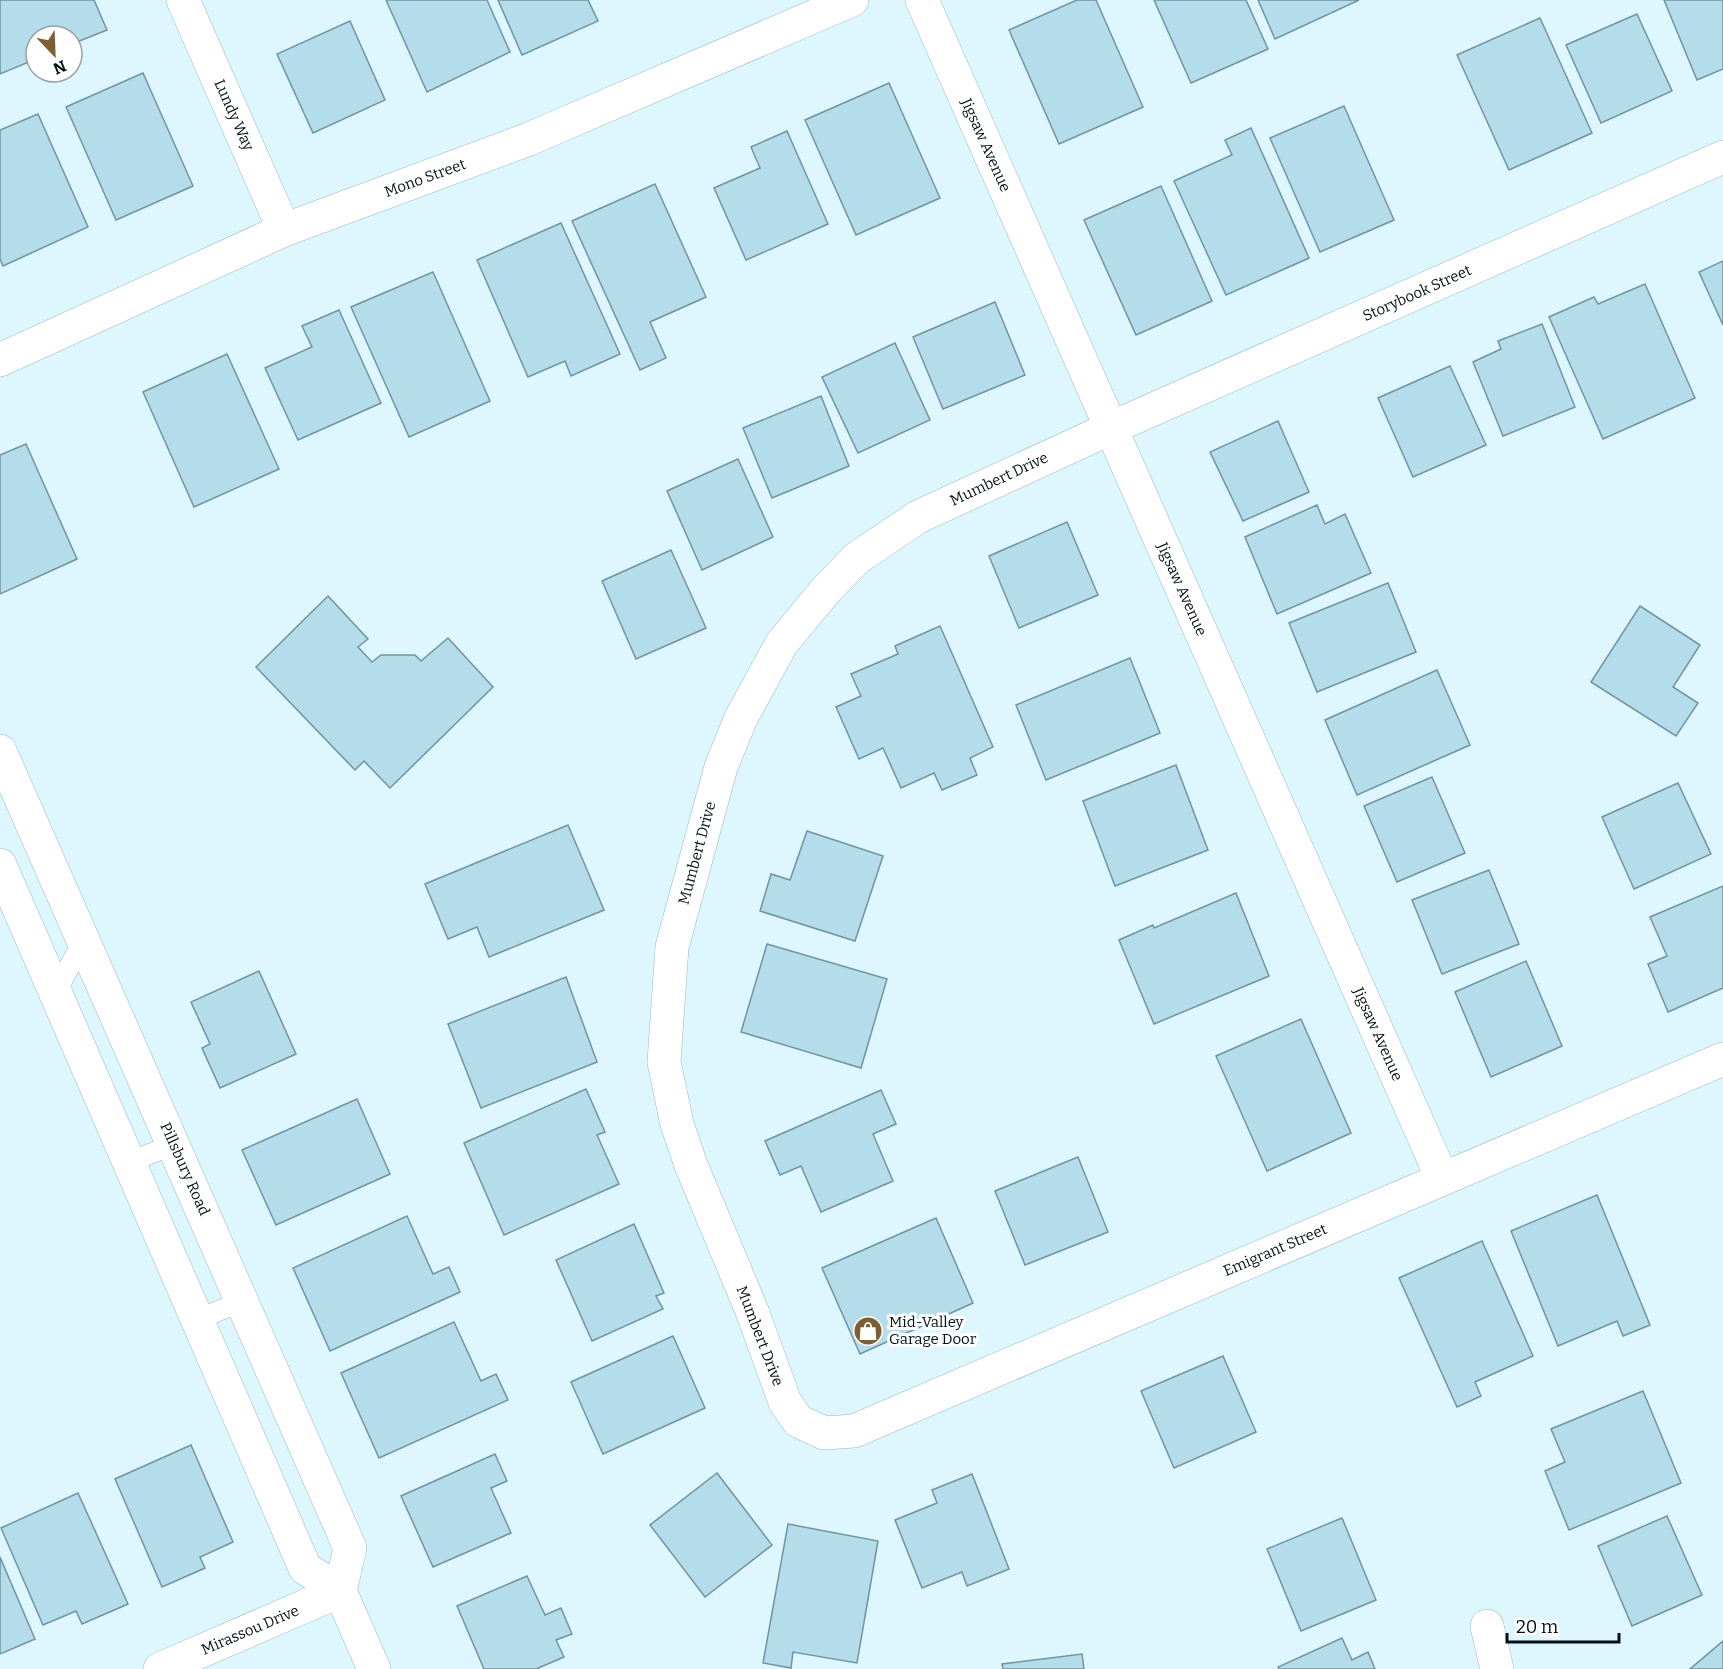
<svg xmlns="http://www.w3.org/2000/svg" width="1723" height="1669" viewBox="0 0 1723 1669" font-family="Bitter,serif">
<style>
.building{fill:#b4dcea;stroke:#6f94a2;stroke-width:1.5}
.lines{fill:none;stroke-linecap:round;stroke-linejoin:round}
.service-casing{stroke:#94bbc9;stroke-width:21}
.minor-casing{stroke:#94bbc9;stroke-width:34}
.tertiary-casing{stroke:#94bbc9;stroke-width:34}
.service{stroke:#fff;stroke-width:20}
.minor{stroke:#fff;stroke-width:33}
.tertiary{stroke:#fff;stroke-width:33}
.labels{text-anchor:middle;stroke-width:6;stroke-linejoin:round;paint-order:stroke}
.street-label{font-size:15px;fill:#041116;stroke:#fff}
.poi-label{font-size:15px;fill:#041116;stroke:#fff;text-anchor:start}
</style>
<rect width="100%" height="100%" fill="#def6fe"/>
<g class="building">
<path d="M0 0H94L107 30 72 44V36H36V59L0 74Z"/>
<path d="M386 0H487L510 52 427 92Z"/>
<path d="M498 0H588L598 21 522 55Z"/>
<path d="M1077 0H1096L1143 107 1059 144 1009 30Z"/>
<path d="M1154 0H1246L1268 49 1191 83Z"/>
<path d="M1258 0H1359L1275 39Z"/>
<path d="M1664 0H1723V69L1697 80Z"/>
<path d="M1637 14 1672 91 1601 123 1566 45Z"/>
<path d="M1540 18 1592 133 1509 170 1457 55Z"/>
<path d="M350 21 385 100 313 133 277 54Z"/>
<path d="M143 73 193 186 116 220 66 107Z"/>
<path d="M889 83 940 198 856 235 805 120Z"/>
<path d="M1344 106 1394 220 1320 252 1270 138Z"/>
<path d="M38 114 88 227 3 266 0 259V130Z"/>
<path d="M1251 128 1309 258 1226 295 1174 181 1232 155 1225 140Z"/>
<path d="M787 131 828 224 746 260 714 188 760 168 751 147Z"/>
<path d="M655 184 706 297 650 322 666 358 640 370 572 221Z"/>
<path d="M1161 186 1212 301 1136 335 1084 220Z"/>
<path d="M561 223 620 354 571 376 565 361 528 377 477 260Z"/>
<path d="M1723 261V325L1699 272Z"/>
<path d="M433 272 490 401 409 437 351 307Z"/>
<path d="M1645 284 1695 398 1603 439 1549 317 1594 297 1598 304Z"/>
<path d="M995 302 1025 375 943 409 913 337Z"/>
<path d="M339 310 381 403 298 440 265 368 312 347 302 326Z"/>
<path d="M1542 324 1575 407 1503 436 1473 362 1501 349 1498 341Z"/>
<path d="M895 343 930 420 858 453 822 377Z"/>
<path d="M227 354 279 469 194 507 143 392Z"/>
<path d="M1450 366 1486 445 1413 477 1378 398Z"/>
<path d="M821 396 849 466 772 498 743 428Z"/>
<path d="M1278 421 1309 492 1243 521 1210 452Z"/>
<path d="M26 444 77 559 0 594V455Z"/>
<path d="M738 459 773 537 702 570 667 491Z"/>
<path d="M1317 505 1325 524 1345 514 1371 573 1277 614 1245 537Z"/>
<path d="M1067 522 1098 595 1019 628 989 556Z"/>
<path d="M671 550 706 628 636 659 602 581Z"/>
<path d="M1388 583 1416 652 1317 692 1289 623Z"/>
<path d="M328 596 368 639 358 647 372 662 381 655H415L421 661 448 638 493 687 390 788 364 761 355 770 256 667Z"/>
<path d="M1640 606 1700 645 1673 687 1698 703 1676 736 1591 682Z"/>
<path d="M940 626 993 747 970 758 977 775 942 790 934 773 901 788 883 748 859 759 836 707 861 696 851 674 898 654 895 646Z"/>
<path d="M1130 658 1160 733 1046 780 1016 705Z"/>
<path d="M1437 670 1470 745 1357 795 1325 720Z"/>
<path d="M1176 765 1208 850 1115 886 1083 801Z"/>
<path d="M1432 777 1465 853 1397 882 1364 806Z"/>
<path d="M1678 783 1711 854 1634 889 1602 817Z"/>
<path d="M568 825 604 910 489 957 477 927 448 939 425 884Z"/>
<path d="M807 831 883 856 855 941 760 911 771 874 790 880Z"/>
<path d="M1489 870 1519 944 1442 974 1412 900Z"/>
<path d="M1723 886V988L1668 1012 1648 964 1667 956 1650 917Z"/>
<path d="M1236 893 1269 976 1154 1024 1119 940 1153 925 1154 928Z"/>
<path d="M767 944 887 979 861 1068 741 1032Z"/>
<path d="M1526 961 1562 1046 1491 1077 1455 992Z"/>
<path d="M259 971 296 1054 220 1088 202 1048 210 1044 191 1002Z"/>
<path d="M566 977 597 1062 481 1108 448 1024Z"/>
<path d="M1301 1019 1351 1133 1267 1171 1216 1056Z"/>
<path d="M586 1089 605 1132 597 1135 619 1184 504 1235 464 1143Z"/>
<path d="M881 1090 896 1124 873 1134 893 1181 821 1212 801 1166 780 1175 765 1141Z"/>
<path d="M357 1099 390 1174 276 1225 242 1150Z"/>
<path d="M1078 1157 1108 1232 1025 1265 995 1191Z"/>
<path d="M1597 1195 1650 1325 1623 1336 1617 1321 1558 1346 1511 1231Z"/>
<path d="M407 1216 433 1274 449 1267 460 1292 330 1351 293 1268Z"/>
<path d="M936 1218 973 1303 860 1354 822 1268Z"/>
<path d="M634 1224 664 1293 656 1296 663 1309 592 1341 556 1260Z"/>
<path d="M1482 1241 1533 1356 1475 1382 1481 1396 1457 1407 1399 1278Z"/>
<path d="M454 1322 481 1381 496 1374 508 1400 379 1458 341 1373Z"/>
<path d="M673 1336 705 1408 603 1454 571 1382Z"/>
<path d="M1223 1356 1256 1432 1174 1468 1141 1391Z"/>
<path d="M1643 1391 1681 1483 1569 1530 1545 1471 1565 1462 1551 1429Z"/>
<path d="M191 1445 233 1542 200 1557 205 1568 162 1587 115 1479Z"/>
<path d="M495 1454 507 1481 491 1488 511 1533 433 1567 401 1496Z"/>
<path d="M717 1473 772 1545 705 1597 650 1525Z"/>
<path d="M972 1474 1009 1569 967 1586 962 1572 922 1588 895 1520 937 1503 932 1490Z"/>
<path d="M78 1493 128 1604 82 1624 76 1611 43 1625 1 1528Z"/>
<path d="M1667 1516 1702 1595 1632 1626 1598 1546Z"/>
<path d="M1342 1518 1376 1600 1301 1631 1267 1549Z"/>
<path d="M788 1524 878 1541 857 1663 793 1652 791 1668 763 1663Z"/>
<path d="M0 1557 35 1639 0 1654Z"/>
<path d="M527 1576 545 1615 561 1608 572 1634 556 1640 564 1657 536 1669H484L457 1606Z"/>
<path d="M1342 1638 1352 1660 1368 1652 1375 1669H1279L1278 1667Z"/>
<path d="M1723 1641V1669H1690Z"/>
<path d="M1082 1654 1084 1669H1003L1002 1664Z"/>
</g>
<g class="lines">
<g class="service-casing">
<g id="service">
<path d="M56 993 83 940"/>
<path d="M130 1162 174 1144"/>
<path d="M198 1319 243 1301"/>
</g>
</g>
<g class="minor-casing">
<g id="minor">
<path d="M183 0 284 230"/>
<path d="M922 0 1442 1178"/>
<path d="M1723 157 1111 428 918 517 857 558 826 590 782 643 741 718 721 767 672 947 664 1062 677 1124 691 1165 752 1311 785 1402 798 1421 824 1433 854 1431 1723 1059"/>
<path d="M1487 1626 1497 1669"/>
<path d="M160 1669 340 1591"/>
</g>
</g>
<g class="tertiary-casing">
<g id="tertiary">
<path d="M0 360 284 230 529 139 852 0"/>
<path d="M0 751 350 1548 340 1591"/>
<path d="M0 865 305 1568 340 1591 374 1669"/>
</g>
</g>
<use href="#service" class="service"/>
<use href="#minor" class="minor"/>
<use href="#tertiary" class="tertiary"/>
</g>
<defs>
<g id="shop-disc" transform="scale(1.5)"><circle r="9.5" fill="#7d5f33" stroke="#fff"/><path d="M-5-2.5h2.3a2.7 3.5 0 0 1 5.4 0H5L5.5 6h-11ZM-1.5-2.5h3a1.5 2.3 0 0 0-3 0Z" fill="#fff"/></g>
</defs>
<g fill-rule="evenodd">
<use href="#shop-disc" x="868" y="1331"/>
</g>
<g class="labels">
<g class="street-label">
<text transform="translate(234 115) rotate(66)" y="5">Lundy Way</text>
<text transform="translate(986 145) rotate(66)" y="5">Jigsaw Avenue</text>
<text transform="translate(425 178) rotate(-20)" y="5">Mono Street</text>
<text transform="translate(1417 293) rotate(-24)" y="5">Storybook Street</text>
<text transform="translate(999 479) rotate(-25)" y="5">Mumbert Drive</text>
<text transform="translate(1182 589) rotate(66)" y="5">Jigsaw Avenue</text>
<text transform="translate(697 853) rotate(-75)" y="5">Mumbert Drive</text>
<text transform="translate(1378 1034) rotate(66)" y="5">Jigsaw Avenue</text>
<text transform="translate(185 1169) rotate(66)" y="5">Pillsbury Road</text>
<text transform="translate(1275 1250) rotate(-23)" y="5">Emigrant Street</text>
<text transform="translate(760 1336) rotate(69)" y="5">Mumbert Drive</text>
<text transform="translate(250 1630) rotate(-23)" y="5">Mirassou Drive</text>
</g>
<g class="poi-label">
<text x="889" y="1327">Mid-Valley<tspan x="889" dy="17">Garage Door</tspan></text>
</g>
</g>
<g transform="translate(54 54) rotate(157)"><circle r="28" fill="#ffffff" stroke="#9ba0a2" stroke-width="1.5"/>
<path d="M0-4.5L10 22L0 15L-10 22Z" fill="#7d5f33"/>
<text y="-9" font-size="16" font-weight="bold" text-anchor="middle" fill="#041116">N</text>
</g>
<path d="M1507 1633v9h112v-9" fill="none" stroke="#041116" stroke-width="3"/>
<text x="1516" y="1633" font-size="18" fill="#041116" stroke="#ffffff" stroke-width="4.5" paint-order="stroke">20 m</text>
</svg>
